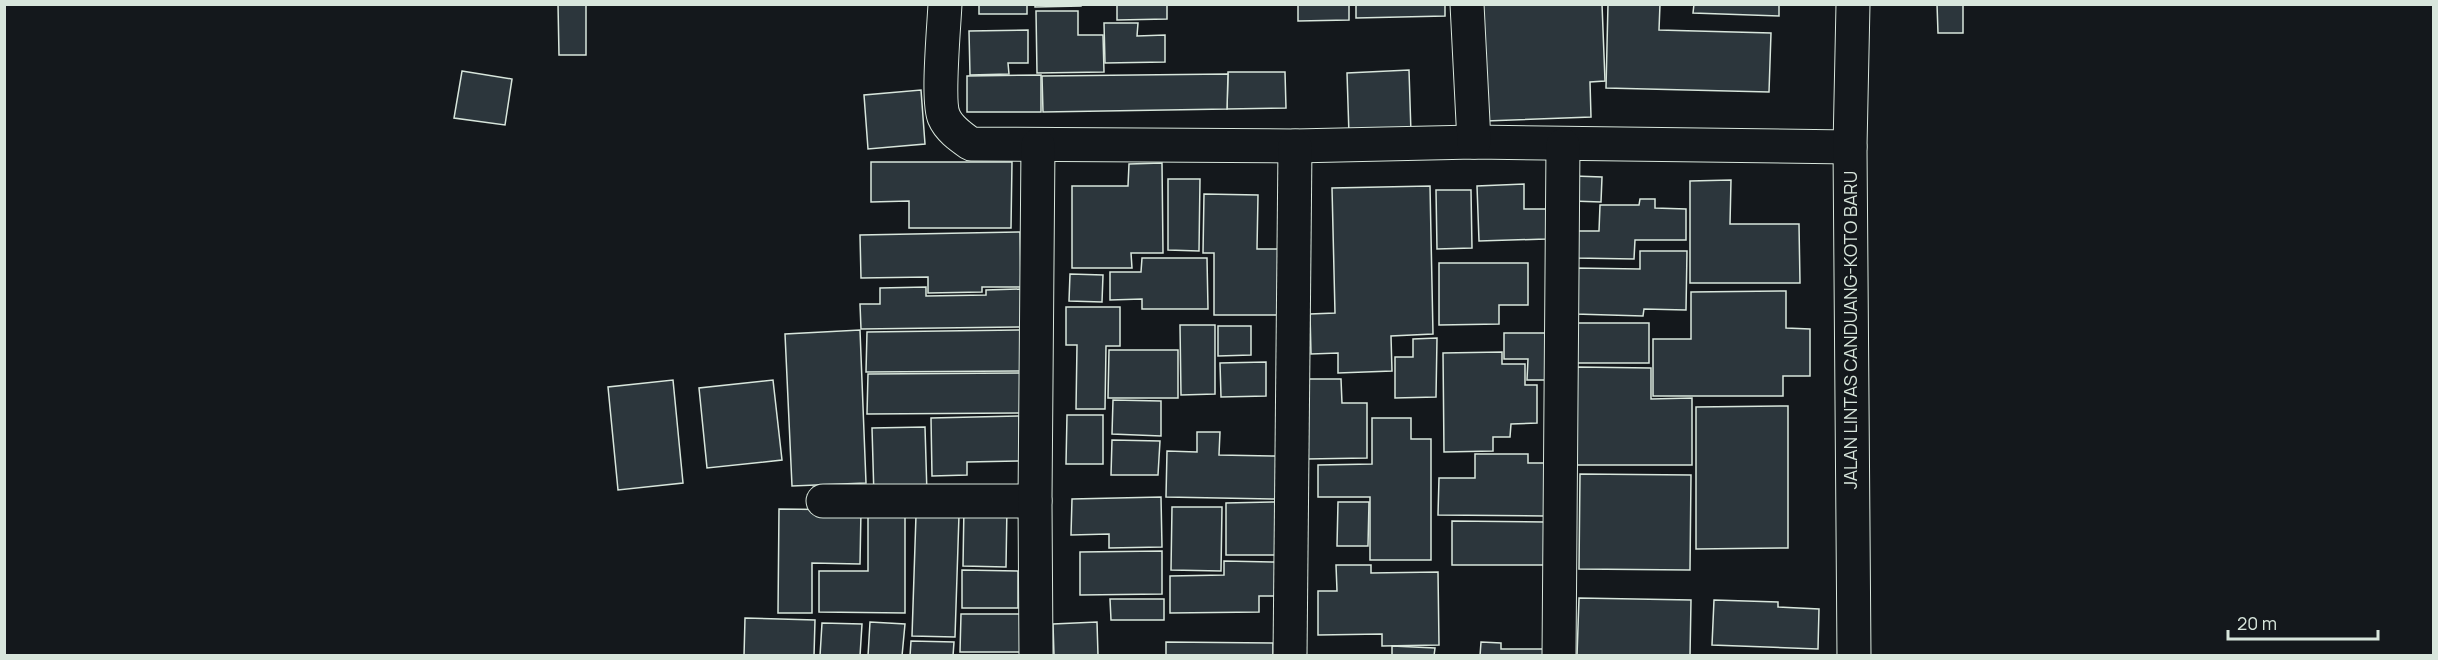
<svg xmlns="http://www.w3.org/2000/svg" width="2438" height="660" viewBox="0 0 2438 660" font-family="Manrope,sans-serif">
<style>
.building{fill:#2c363c;stroke:#d8e6dc;stroke-width:1.5}
.lines{fill:none;stroke-linecap:round;stroke-linejoin:round}
.minor-casing{stroke:#d8e6dc;stroke-width:35}
.major-casing{stroke:#d8e6dc;stroke-width:35}
.minor{stroke:#14181c;stroke-width:33}
.major{stroke:#14181c;stroke-width:33}
.labels{text-anchor:middle;stroke-width:4.5;stroke-linejoin:round;paint-order:stroke}
.street-label{font-size:18px;fill:#d8e6dc;stroke:#14181c}
</style>
<rect width="100%" height="100%" fill="#14181c"/>
<g class="building">
<path d="M558 4H586V55H559Z"/>
<rect x="979" y="4" width="48" height="10"/>
<path d="M1035 4H1081V6L1035 7Z"/>
<path d="M1117 4H1167V19L1117 20Z"/>
<path d="M1298 4H1349V20L1298 21Z"/>
<path d="M1356 4H1445V16L1356 18Z"/>
<path d="M1483 4H1602L1605 81 1590 82 1591 117 1486 121Z"/>
<path d="M1608 4H1660L1659 30 1771 33 1769 92 1606 88Z"/>
<path d="M1694 4H1779V16L1693 13Z"/>
<path d="M1937 4H1963V33H1938Z"/>
<path d="M1036 11H1078V35H1103L1104 72 1037 73Z"/>
<path d="M1104 23H1138L1137 36 1165 35V62L1105 63Z"/>
<path d="M1028 30V63H1008L1009 74 970 75 969 31Z"/>
<path d="M1409 70 1411 133 1349 135 1347 73Z"/>
<path d="M462 71 512 79 505 125 454 118Z"/>
<path d="M1228 72H1285L1286 108 1227 109Z"/>
<path d="M1228 74 1227 109 1043 112 1042 76Z"/>
<path d="M1041 75V112H967V76Z"/>
<path d="M921 90 925 144 868 149 864 95Z"/>
<path d="M871 162H1012L1011 228H909V201L871 202Z"/>
<path d="M1162 163 1163 253H1131L1132 268H1072V186H1128L1129 164Z"/>
<path d="M1574 176 1602 177 1601 202 1572 201Z"/>
<path d="M1168 179H1200L1199 251 1168 250Z"/>
<path d="M1731 180 1730 224H1799L1800 283H1690V181Z"/>
<path d="M1524 184V209H1546V239L1479 241 1477 186Z"/>
<path d="M1430 186 1433 334 1391 336 1392 371 1338 373V353L1311 354 1310 314 1335 313 1332 188Z"/>
<path d="M1436 190H1471L1472 248 1437 249Z"/>
<path d="M1204 194 1258 195 1257 249H1282L1281 315H1214V253H1203Z"/>
<path d="M1640 199H1655V208L1686 209V240H1635L1634 259 1575 258 1576 231H1599L1600 205H1639Z"/>
<path d="M1020 232 1021 287H982V292L928 293V277L861 278 860 235Z"/>
<path d="M1640 251H1687L1686 310 1644 309 1643 316 1575 314V268L1640 269Z"/>
<path d="M1142 258H1207L1208 309H1142V299L1110 300V272H1141Z"/>
<path d="M1439 263H1528V305H1499V324L1439 325Z"/>
<path d="M1070 274 1103 275 1102 302 1069 301Z"/>
<path d="M926 287V296L986 295V290L1022 289V327L861 329 860 304H880V288Z"/>
<path d="M1786 291V328L1810 329V376H1783V396H1653V339H1691V292Z"/>
<path d="M1066 307H1120V346H1106L1105 409H1076L1077 345H1066Z"/>
<rect x="1575" y="323" width="74" height="40"/>
<path d="M1180 325H1215V394L1181 395Z"/>
<path d="M1218 326H1251V355L1218 356Z"/>
<path d="M860 330 866 483 792 486 785 334Z"/>
<path d="M1022 330V371L866 372 867 332Z"/>
<path d="M1504 333H1547V380H1527L1528 359H1504Z"/>
<path d="M1437 338 1436 397 1395 398V357H1413V339Z"/>
<path d="M1109 350H1178V398H1108Z"/>
<path d="M1502 352V364H1525V385H1537V423L1511 424 1510 437H1493V451L1444 452 1443 353Z"/>
<path d="M1266 362V396L1221 397 1220 363Z"/>
<path d="M1577 367 1651 368V399L1692 398V465H1577Z"/>
<path d="M1023 373V413L867 414 868 374Z"/>
<path d="M1307 379H1341L1342 403H1367V458L1306 459Z"/>
<path d="M673 380 683 483 618 490 608 387Z"/>
<path d="M773 380 782 460 707 468 699 388Z"/>
<path d="M1113 400 1161 401V436L1112 434Z"/>
<path d="M1788 406V548L1696 549V407Z"/>
<path d="M1067 415H1103V464H1066Z"/>
<path d="M1019 416 1020 461 967 462V475L932 476 931 418Z"/>
<path d="M1372 418H1411V439H1431V560H1370V497H1318V465L1372 464Z"/>
<path d="M925 427 927 494 874 497 872 428Z"/>
<path d="M1197 432H1220L1219 455 1276 456V499L1166 497 1167 451 1197 452Z"/>
<path d="M1112 440 1160 441 1158 475H1111Z"/>
<path d="M1475 454H1528V463H1546L1545 516 1438 515 1439 478H1475Z"/>
<path d="M1580 474 1691 475 1690 570 1579 569Z"/>
<path d="M1161 497 1162 547 1109 548V534L1071 535 1072 499Z"/>
<path d="M1275 502V555H1226V503Z"/>
<path d="M1338 502H1369L1368 546H1337Z"/>
<path d="M964 505 1007 506 1006 567 963 566Z"/>
<path d="M868 506H905V613L819 612V571H868Z"/>
<path d="M1172 507H1222L1221 571 1171 570Z"/>
<path d="M779 509 861 510 860 564 812 563V613H778Z"/>
<path d="M916 515H959L955 637 912 636Z"/>
<path d="M1452 521 1545 522 1544 565H1452Z"/>
<path d="M1162 551V594L1080 595V552Z"/>
<path d="M1224 561 1276 562V596H1259V612L1170 613V576L1224 575Z"/>
<path d="M1336 565H1371V573L1438 572 1439 645 1382 646V634L1318 635V591H1337Z"/>
<path d="M962 570 1018 571V608H962Z"/>
<path d="M1579 598 1691 600 1690 656H1577Z"/>
<path d="M1110 599H1164V620H1111Z"/>
<path d="M1714 600 1778 602V607L1819 609 1818 649 1712 645Z"/>
<path d="M961 614H1025L1024 652H960Z"/>
<path d="M745 618 815 620 814 656H744Z"/>
<path d="M870 622 905 624 902 656H868Z"/>
<path d="M1097 622 1098 655 1054 656 1053 624Z"/>
<path d="M822 623 862 624 860 656H820Z"/>
<path d="M911 641 954 642 953 656H910Z"/>
<path d="M1166 642 1273 643V656H1166Z"/>
<path d="M1481 642 1501 643V649H1547V656H1480Z"/>
<path d="M1392 646 1435 648 1434 656H1392Z"/>
</g>
<g class="lines">
<g class="minor-casing">
<g id="minor">
<path d="M945 4C944 26 937 102 944 117 949 129 961 137 971 144L1295 146 1474 142 1850 147"/>
<path d="M1467 4 1474 142"/>
<path d="M823 501H1035"/>
<path d="M1036 656 1035 501 1038 145"/>
<path d="M1290 656 1295 146"/>
<path d="M1559 656 1563 145"/>
</g>
</g>
<g class="major-casing">
<path id="major" d="M1853 4 1850 147 1854 656"/>
</g>
<use href="#minor" class="minor"/>
<use href="#major" class="major"/>
</g>
<g class="labels">
<g class="street-label">
<text transform="translate(1851 330) rotate(-90)" y="6">JALAN LINTAS CANDUANG-KOTO BARU</text>
</g>
</g>
<rect width="2438" height="660" fill="none" stroke="#d8e6dc" stroke-width="12"/>
<path d="M2228 630v9h150v-9" fill="none" stroke="#d8e6dc" stroke-width="3"/>
<text x="2237" y="630" font-size="18" fill="#d8e6dc" stroke="#14181c" stroke-width="4.5" paint-order="stroke">20 m</text>
</svg>
